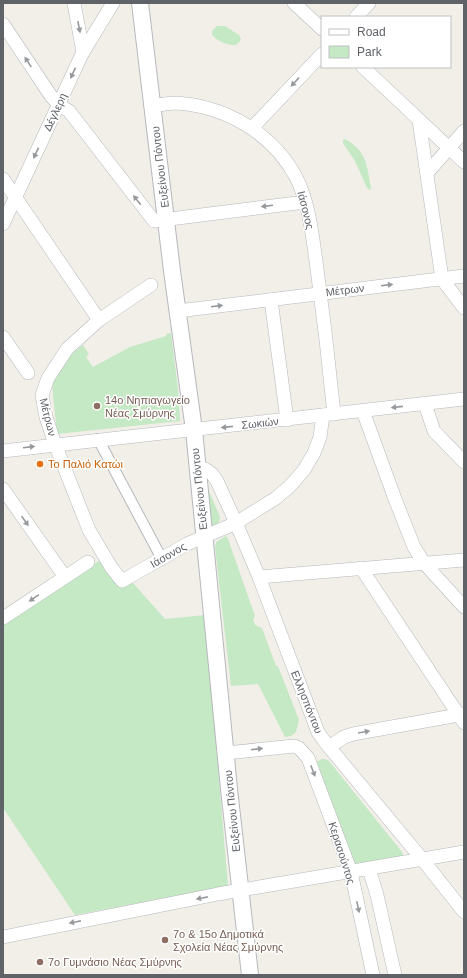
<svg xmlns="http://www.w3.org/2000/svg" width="467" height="978" viewBox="0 0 467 978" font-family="Arial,sans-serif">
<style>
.green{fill:#c5e8c5}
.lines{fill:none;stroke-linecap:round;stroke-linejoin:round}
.pedestrian-casing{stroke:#b5b8bc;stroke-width:12}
.minor-casing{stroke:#b5b8bc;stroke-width:14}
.tertiary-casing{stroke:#b5b8bc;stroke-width:18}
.pedestrian{stroke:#fff;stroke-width:10}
.minor{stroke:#fff;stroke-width:13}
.tertiary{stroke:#fff;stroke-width:16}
.oneway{fill:#979a9d}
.education-dot{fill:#8d6e63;stroke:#fff;stroke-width:1.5}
.food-dot{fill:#e8710a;stroke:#fff;stroke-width:1.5}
.labels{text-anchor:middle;stroke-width:3;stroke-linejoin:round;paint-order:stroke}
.street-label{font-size:11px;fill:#5f6368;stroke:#fff}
.education-label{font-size:11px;fill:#785e54;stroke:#fff;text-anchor:start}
.food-label{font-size:11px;fill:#c56008;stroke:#fff;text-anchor:start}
</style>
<rect width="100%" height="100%" fill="#f1efe8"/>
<g class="green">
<path d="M217 26H225L239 35 241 39C240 41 239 43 237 44 231 48 216 40 212 35V31Z"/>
<path d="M345 139C367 151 367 166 371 188L370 190 367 188 355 161 343 143V140Z"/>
<path d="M171 333 178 389 180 421 57 434 52 384 68 357 83 345 89 354 86 357 93 367 130 347 166 336V334Z"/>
<path d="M207 486 220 517C219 523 218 527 211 525Z"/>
<path d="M226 536 228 539 255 616 253 619 255 625 262 628 276 666H278L299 720 296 732 291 736 285 737 258 684 231 686 215 547 216 542Z"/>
<path d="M99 561 121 588 132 582 165 619 205 615 228 886 75 915 3 808V625Z"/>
<path d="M322 759H325L329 761 402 852 403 855 402 858 354 865 316 762Z"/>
</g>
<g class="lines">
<g class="pedestrian-casing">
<path id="pedestrian" d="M98 439 162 559"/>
</g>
<g class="minor-casing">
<g id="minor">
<path d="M74 3 83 52"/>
<path d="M294 3 322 29"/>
<path d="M356 17 369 3"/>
<path d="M3 24 51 96 59 105 69 111 154 221 305 202"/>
<path d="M363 67 464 162"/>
<path d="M152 106C160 105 168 103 176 103 226 106 274 134 297 179 309 204 312 233 316 261 323 312 329 363 334 414"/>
<path d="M419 120 442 279 464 308"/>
<path d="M252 128 322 54"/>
<path d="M427 173 464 131"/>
<path d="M3 179 99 320"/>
<path d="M3 224 83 52 113 3"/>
<path d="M151 285 99 320 67 349 48 378 42 395 46 417 55 444 89 530 111 567 122 581 187 544 236 523 276 498 290 486 304 470 314 453 320 437 323 415"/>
<path d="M271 300 287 420"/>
<path d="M178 311 464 276"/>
<path d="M3 337 28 373"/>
<path d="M425 404 434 431 464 462"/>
<path d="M363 411 395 499 414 547 424 563 464 607"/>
<path d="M3 451 464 399"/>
<path d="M197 466 205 469 212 474 217 481 236 523 259 577 318 732 325 742 422 859 464 912"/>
<path d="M3 489 65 577"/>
<path d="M361 568 464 723"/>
<path d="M259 577 464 560"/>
<path d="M3 618 88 562"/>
<path d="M329 747 344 737 353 734 464 714"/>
<path d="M226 753 294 746 299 748 308 758 351 872 373 975"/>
<path d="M369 869 377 895 395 975"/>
<path d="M3 937 218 894 464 852"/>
</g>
</g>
<g class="tertiary-casing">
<path id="tertiary" d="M140 3 172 271 194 430 229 789 250 975"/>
</g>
<use href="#pedestrian" class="pedestrian"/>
<use href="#minor" class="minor"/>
<use href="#tertiary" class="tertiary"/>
</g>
<defs><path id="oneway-solid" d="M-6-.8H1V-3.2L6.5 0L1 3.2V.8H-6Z"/></defs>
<g class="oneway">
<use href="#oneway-solid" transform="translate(79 27) rotate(79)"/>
<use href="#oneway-solid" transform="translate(28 62) rotate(-123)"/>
<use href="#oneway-solid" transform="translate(73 73) rotate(115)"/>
<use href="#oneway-solid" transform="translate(295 82) rotate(133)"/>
<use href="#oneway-solid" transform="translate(36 153) rotate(115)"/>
<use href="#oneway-solid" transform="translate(137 200) rotate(-128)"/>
<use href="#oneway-solid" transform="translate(267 206) rotate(173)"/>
<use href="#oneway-solid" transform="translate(387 285) rotate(-7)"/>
<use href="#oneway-solid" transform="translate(217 306) rotate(-7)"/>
<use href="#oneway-solid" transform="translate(397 407) rotate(174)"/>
<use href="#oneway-solid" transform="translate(227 427) rotate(174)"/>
<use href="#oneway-solid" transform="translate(29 447) rotate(-7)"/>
<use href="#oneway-solid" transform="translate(25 521) rotate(55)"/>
<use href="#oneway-solid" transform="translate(34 598) rotate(146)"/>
<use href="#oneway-solid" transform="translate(364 732) rotate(-10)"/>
<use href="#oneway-solid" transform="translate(257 749) rotate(-7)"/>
<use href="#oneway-solid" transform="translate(313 771) rotate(69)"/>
<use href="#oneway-solid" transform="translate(202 898) rotate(169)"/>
<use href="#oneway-solid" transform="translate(358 907) rotate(78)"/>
<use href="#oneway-solid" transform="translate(75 922) rotate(169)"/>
</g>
<g class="education-dot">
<circle cx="97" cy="406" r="4"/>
<circle cx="165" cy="940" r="4"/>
<circle cx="40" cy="962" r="4"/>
</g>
<circle class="food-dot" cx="40" cy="464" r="4"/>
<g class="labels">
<g class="street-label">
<text transform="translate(55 112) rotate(-65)" y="4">Δέγλερη</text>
<text transform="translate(160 167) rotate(-97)" y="4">Ευξείνου Πόντου</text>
<text transform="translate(306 210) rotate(76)" y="4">Ιάσονος</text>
<text transform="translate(345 290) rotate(-7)" y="4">Μέτρων</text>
<text transform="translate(48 417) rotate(76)" y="4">Μέτρων</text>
<text transform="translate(260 423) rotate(-6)" y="4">Σωκιών</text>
<text transform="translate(199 489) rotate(-96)" y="4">Ευξείνου Πόντου</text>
<text transform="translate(168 555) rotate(-30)" y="4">Ιάσονος</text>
<text transform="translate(307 702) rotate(68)" y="4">Ελλησπόντου</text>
<text transform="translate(232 811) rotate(-96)" y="4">Ευξείνου Πόντου</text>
<text transform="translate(342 853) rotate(72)" y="4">Κερασούντος</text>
</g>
<g class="education-label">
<text x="105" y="404">14ο Νηπιαγωγείο<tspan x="105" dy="13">Νέας Σμύρνης</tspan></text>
<text x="173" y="938">7ο &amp; 15ο Δημοτικά<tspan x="173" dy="13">Σχολεία Νέας Σμύρνης</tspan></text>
<text x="48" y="966">7ο Γυμνάσιο Νέας Σμύρνης</text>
</g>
<g class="food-label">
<text x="48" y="468">Το Παλιό Κατώι</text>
</g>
</g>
<rect width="467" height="978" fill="none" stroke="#5f6368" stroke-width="8"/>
<rect x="321" y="16" width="130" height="52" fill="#ffffff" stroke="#bfc1c3"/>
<rect x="329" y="29" width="20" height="6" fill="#ffffff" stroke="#bfc1c3"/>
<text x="357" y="36" font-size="12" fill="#5f6368">Road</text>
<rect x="329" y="46" width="20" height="12" fill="#c5e8c5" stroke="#bfc1c3"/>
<text x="357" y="56" font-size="12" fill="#5f6368">Park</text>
</svg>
